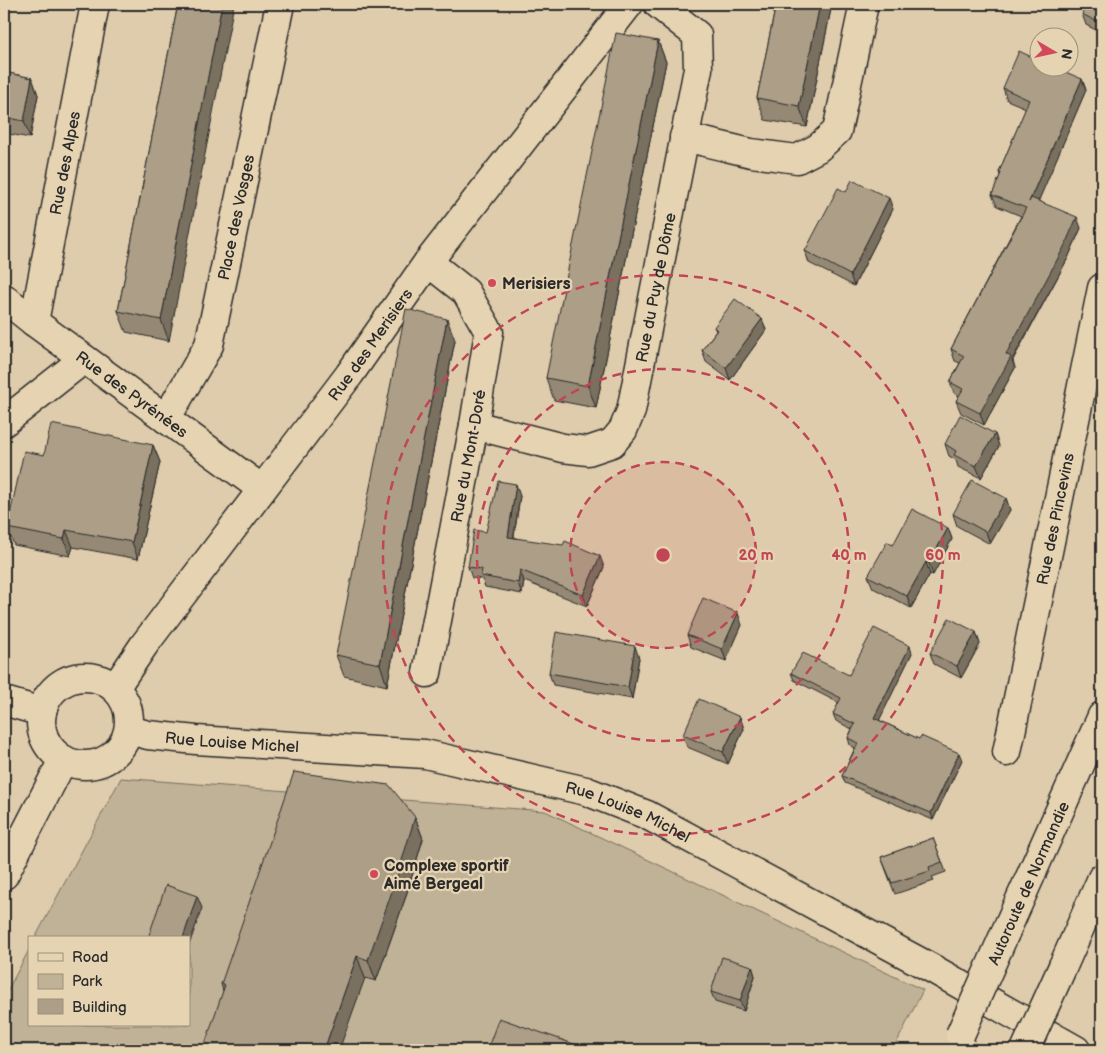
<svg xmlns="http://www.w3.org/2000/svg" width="1106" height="1054" viewBox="0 0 1106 1054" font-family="'Balsamiq Sans',sans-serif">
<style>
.green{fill:#c0b296;stroke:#766e60}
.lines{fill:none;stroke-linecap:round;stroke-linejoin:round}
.street-casing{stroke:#2b2b2b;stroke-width:31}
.highway-casing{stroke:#2b2b2b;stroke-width:31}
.street{stroke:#e6d3b1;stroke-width:28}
.highway{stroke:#e6d3b1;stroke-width:28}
.highway-bridge-casing{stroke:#2b2b2b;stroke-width:31;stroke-linecap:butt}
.highway-bridge{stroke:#e6d3b1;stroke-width:28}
.wall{fill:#958974;stroke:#2b2b2b}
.shaded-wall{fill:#796f5e;stroke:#2b2b2b}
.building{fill:#ad9f87;stroke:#2b2b2b}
.ring{fill:none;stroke:#c04656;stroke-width:2.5;stroke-dasharray:9 6}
.poi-dot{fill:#d1495b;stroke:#e6d3b1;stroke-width:2}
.labels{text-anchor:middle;stroke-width:4.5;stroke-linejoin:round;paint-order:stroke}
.street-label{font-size:16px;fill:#2b2b2b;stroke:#e6d3b1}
.poi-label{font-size:16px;font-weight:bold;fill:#2b2b2b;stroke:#e6d3b1;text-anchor:start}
.centre{fill:#c04656;stroke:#e6d3b1;stroke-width:2.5}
.ring-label{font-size:15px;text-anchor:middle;font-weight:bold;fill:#c04656;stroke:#e6d3b1;stroke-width:4.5;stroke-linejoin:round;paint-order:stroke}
</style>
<rect width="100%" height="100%" fill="#dfccac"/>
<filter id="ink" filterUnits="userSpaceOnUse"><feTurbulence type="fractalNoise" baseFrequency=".02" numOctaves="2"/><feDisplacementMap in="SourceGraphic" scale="10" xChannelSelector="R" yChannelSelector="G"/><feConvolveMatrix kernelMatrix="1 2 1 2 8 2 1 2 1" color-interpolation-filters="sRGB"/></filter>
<g filter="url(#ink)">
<path class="green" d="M121 778 545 811 923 990 893 1050H4V997L29 950V1025H189V938H35Z"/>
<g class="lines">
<g class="street-casing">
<g id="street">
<path d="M684 137 751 153 797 159 818 148 837 131 864 4"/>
<path id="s1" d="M4 298 34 322 262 489"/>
<path id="s2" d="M34 322 95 4"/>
<path id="s3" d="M166 419 209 345 280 4"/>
<path d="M4 422 84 359"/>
<path id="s4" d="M474 425 563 448 588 451 612 443 623 430 631 411 698 69 697 35 658 4"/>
<path id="s5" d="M427 673 474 425 489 332 466 292 428 262"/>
<circle cx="85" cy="721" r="44"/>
<path id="s6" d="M115 688 144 645 349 375 428 262 629 4"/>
<path d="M4 701 42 712"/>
<path id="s7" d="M129 730 148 735 196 740 425 754 586 791 647 815 933 969 1076 1050"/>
<path id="s8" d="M1007 752 1102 288"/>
<path d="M4 875 63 760"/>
</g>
</g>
<g class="highway-casing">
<g id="highway">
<path d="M1005 933 1102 716"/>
<path d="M1063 966 1102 878"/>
</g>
</g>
<use href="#street" class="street"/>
<use href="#highway" class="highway"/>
<g class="highway-bridge-casing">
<g id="highway-bridge">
<path d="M960 1035 1005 933"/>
<path d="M1025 1050 1063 966"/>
</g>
</g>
<use href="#highway-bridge" class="highway-bridge"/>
</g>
<g class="wall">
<path d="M178 4 169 341 126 332 118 311Z"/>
<path d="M776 4H832L807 127 765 120 757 98Z"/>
<path d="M1102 4V33L1086 25 1082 14Z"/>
<path d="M658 41 666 62 596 408 554 400 546 378Z"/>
<path d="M4 72 32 78 38 95 30 138 4 133Z"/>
<path d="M1082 79 1086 90 1038 201 1081 228 1068 258 1013 360 1015 368 984 425 961 413 956 401 959 396 954 393 950 382 960 363 955 361 951 349 1021 216 997 206 992 195 1000 176 999 172 1026 108 1007 100 1003 88Z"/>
<path d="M846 192 893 209 854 286 809 263 805 251Z"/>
<path d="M762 319 766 330 730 380 706 362 702 350 716 331 714 327Z"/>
<path d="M455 340 387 686 344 676 336 655Z"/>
<path d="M995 434 999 446 981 478 958 467 956 460 949 456 945 444Z"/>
<path d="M153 445 160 462 138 559 73 547 70 556 14 545 7 528 44 455Z"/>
<path d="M520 496 514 537 604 567 587 606 524 581 522 594 485 587 482 579 472 578 468 567 486 532Z"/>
<path d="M1006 498 1010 510 990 544 957 526 953 514Z"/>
<path d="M948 528 952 539 933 575 930 574 911 608 873 588 868 576 893 545Z"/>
<path d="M742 625 726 661 691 647 687 635Z"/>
<path d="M976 632 980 644 961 678 934 664 930 653Z"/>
<path d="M912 653 879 720 962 760 933 820 845 783 842 776 855 748 850 745 848 738 852 729 836 721 833 714 839 703 794 680 791 673 849 675Z"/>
<path d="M639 658 632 699 553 685 549 673Z"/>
<path d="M740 717 744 729 728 764 687 747 683 735Z"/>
<path d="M415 817 423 839 405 899 376 981 365 978 223 991 221 984Z"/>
<path d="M933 838 946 872 932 877 934 881 895 894 881 857Z"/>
<path d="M752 966 755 976 744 1011 715 1002 711 992Z"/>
</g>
<g class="shaded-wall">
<path d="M222 4H234L169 341 161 320Z"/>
<path d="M820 4H832L807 127 799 106Z"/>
<path d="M658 41 666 62 596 408 588 386Z"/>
<path d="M32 78 38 95 30 138 24 121Z"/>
<path d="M1082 79 1086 90 1033 214 1029 202Z"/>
<path d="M889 198 893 209 854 286 850 275Z"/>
<path d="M1077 217 1081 228 1068 258 1012 360 1015 368 984 425 980 413 1006 354Z"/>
<path d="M447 319 455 340 387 686 380 664Z"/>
<path d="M762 319 766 330 730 380 726 368Z"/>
<path d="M995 434 999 446 981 478 976 466Z"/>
<path d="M153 445 160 462 138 559 132 542Z"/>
<path d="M516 484 520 496 512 548 508 537Z"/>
<path d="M1006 498 1010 510 990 544 986 532Z"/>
<path d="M948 528 952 539 933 575 929 563Z"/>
<path d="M66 530 73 547 70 556 64 539Z"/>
<path d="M600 556 604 567 587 606 583 595Z"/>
<path d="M926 562 930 574 911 608 907 596Z"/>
<path d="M520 570 524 581 522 594 518 583Z"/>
<path d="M738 613 742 625 726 661 722 649Z"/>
<path d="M976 632 980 644 961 678 957 666Z"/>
<path d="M635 646 639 658 632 699 628 687Z"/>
<path d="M910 646 912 653 877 725 874 718Z"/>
<path d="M740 717 744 729 728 764 723 752Z"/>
<path d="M959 753 962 760 933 820 931 813Z"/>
<path d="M415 817 423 839 405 899 376 981 368 960Z"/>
<path d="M197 896 202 908 189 945V938H183Z"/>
<path d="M357 956 365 978 339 1050H324Z"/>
<path d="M752 966 755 976 744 1011 740 1001Z"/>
</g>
<g class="building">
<path d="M178 4H222L161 320 118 311Z"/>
<path d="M776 4H820L799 106 757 98Z"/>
<path d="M1087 4H1102V24L1082 14Z"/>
<path d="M616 33 658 41 588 386 546 378Z"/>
<path d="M1019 51 1038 60V68H1056L1082 79 1029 202 1031 198 1077 217 1064 247 1006 354 1011 357 980 413 956 401 963 389 950 382 964 356 951 349 1026 208 992 195 1001 173 999 172 1029 100 1003 88Z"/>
<path d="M4 72 32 78 24 121 4 117Z"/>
<path d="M852 180 889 198 850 275 805 251 838 188 846 192Z"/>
<path d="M735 299 762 319 726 368 702 350 717 330 714 327Z"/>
<path d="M406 309 447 319 380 664 336 655Z"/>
<path d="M960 415 995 434 976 466 954 455 956 451 945 444Z"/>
<path d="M51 424 153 445 132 542 66 530 64 539 7 528 24 451 44 455Z"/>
<path d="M972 480 1006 498 986 532 953 514Z"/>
<path d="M498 481 516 484 508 537 563 545 565 541 600 556 583 595 520 570 518 583 481 576 482 569 468 567 474 530 486 532Z"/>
<path d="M912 509 948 528 929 563 926 562 907 596 868 576 887 542 893 545Z"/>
<path d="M703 598 738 613 722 649 687 635Z"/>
<path d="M949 618 976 632 957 666 930 653Z"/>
<path d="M874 628 910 646 874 718 919 739 921 736 959 753 931 813 842 776 858 743 848 738 855 724 833 714 841 698 791 673 803 653 849 675Z"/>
<path d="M556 632 635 646 628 687 549 673Z"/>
<path d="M699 699 740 717 723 752 683 735Z"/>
<path d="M294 772 389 785 415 817 397 877 368 960 357 956 324 1050H203L225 985 221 984Z"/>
<path d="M933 838 942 862 929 867 930 871 892 883 881 857Z"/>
<path d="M166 885 197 896 183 938H148Z"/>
<path d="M722 957 752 966 740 1001 711 992Z"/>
<path d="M499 1018 591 1050H487Z"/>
</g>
</g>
<circle cx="663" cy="555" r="93" fill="#c04656" fill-opacity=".12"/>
<g class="ring">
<circle cx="663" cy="555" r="93"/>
<circle cx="663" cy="555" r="186"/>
<circle cx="663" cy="555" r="280"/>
</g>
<g class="poi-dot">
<circle cx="492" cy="283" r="5"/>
<circle cx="374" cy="874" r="5"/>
</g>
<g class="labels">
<g class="street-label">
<text dy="6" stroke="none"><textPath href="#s2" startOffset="162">Rue des Alpes</textPath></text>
<text dy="6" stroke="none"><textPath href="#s3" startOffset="216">Place des Vosges</textPath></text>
<text dy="6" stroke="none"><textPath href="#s4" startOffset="306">Rue du Puy de Dôme</textPath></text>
<text dy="6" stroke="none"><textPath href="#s6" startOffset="428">Rue des Merisiers</textPath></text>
<text dy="6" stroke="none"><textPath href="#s1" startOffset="160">Rue des Pyrénées</textPath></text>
<text dy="6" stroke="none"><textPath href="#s5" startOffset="221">Rue du Mont-Doré</textPath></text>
<text dy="6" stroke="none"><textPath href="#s8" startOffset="238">Rue des Pincevins</textPath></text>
<text dy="6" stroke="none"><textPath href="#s7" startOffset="104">Rue Louise Michel</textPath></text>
<text dy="6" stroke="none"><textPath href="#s7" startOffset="509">Rue Louise Michel</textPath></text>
<text transform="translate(1028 883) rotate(-66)" y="6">Autoroute de Normandie</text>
</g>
<g class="poi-label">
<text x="502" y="289">Merisiers</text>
<text x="384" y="871">Complexe sportif<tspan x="384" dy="18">Aimé Bergeal</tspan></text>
</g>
</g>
<circle cx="663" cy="555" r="8" class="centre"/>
<g class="ring-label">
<text x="756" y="560">20 m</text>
<text x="849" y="560">40 m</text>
<text x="943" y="560">60 m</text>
</g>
<rect width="1106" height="1054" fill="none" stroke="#e6d3b1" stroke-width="20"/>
<rect x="10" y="10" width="1086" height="1034" fill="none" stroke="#2b2b2b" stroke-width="2" filter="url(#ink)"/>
<rect x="28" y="936" width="162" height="90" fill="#e6d3b1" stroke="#9b907b"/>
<rect x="38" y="953" width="25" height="8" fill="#e6d3b1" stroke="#9b907b"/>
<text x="72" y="962" font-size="15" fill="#2b2b2b">Road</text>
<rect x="38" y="974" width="25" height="15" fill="#c0b296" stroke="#9b907b"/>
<text x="72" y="986" font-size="15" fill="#2b2b2b">Park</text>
<rect x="38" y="999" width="25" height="15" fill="#ad9f87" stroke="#9b907b"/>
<text x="72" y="1012" font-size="15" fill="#2b2b2b">Building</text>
<g transform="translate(1054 52) rotate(99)"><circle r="24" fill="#e6d3b1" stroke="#9b907b"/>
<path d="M0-4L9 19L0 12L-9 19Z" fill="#d1495b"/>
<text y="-8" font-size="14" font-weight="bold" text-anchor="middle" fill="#2b2b2b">N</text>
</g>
</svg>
